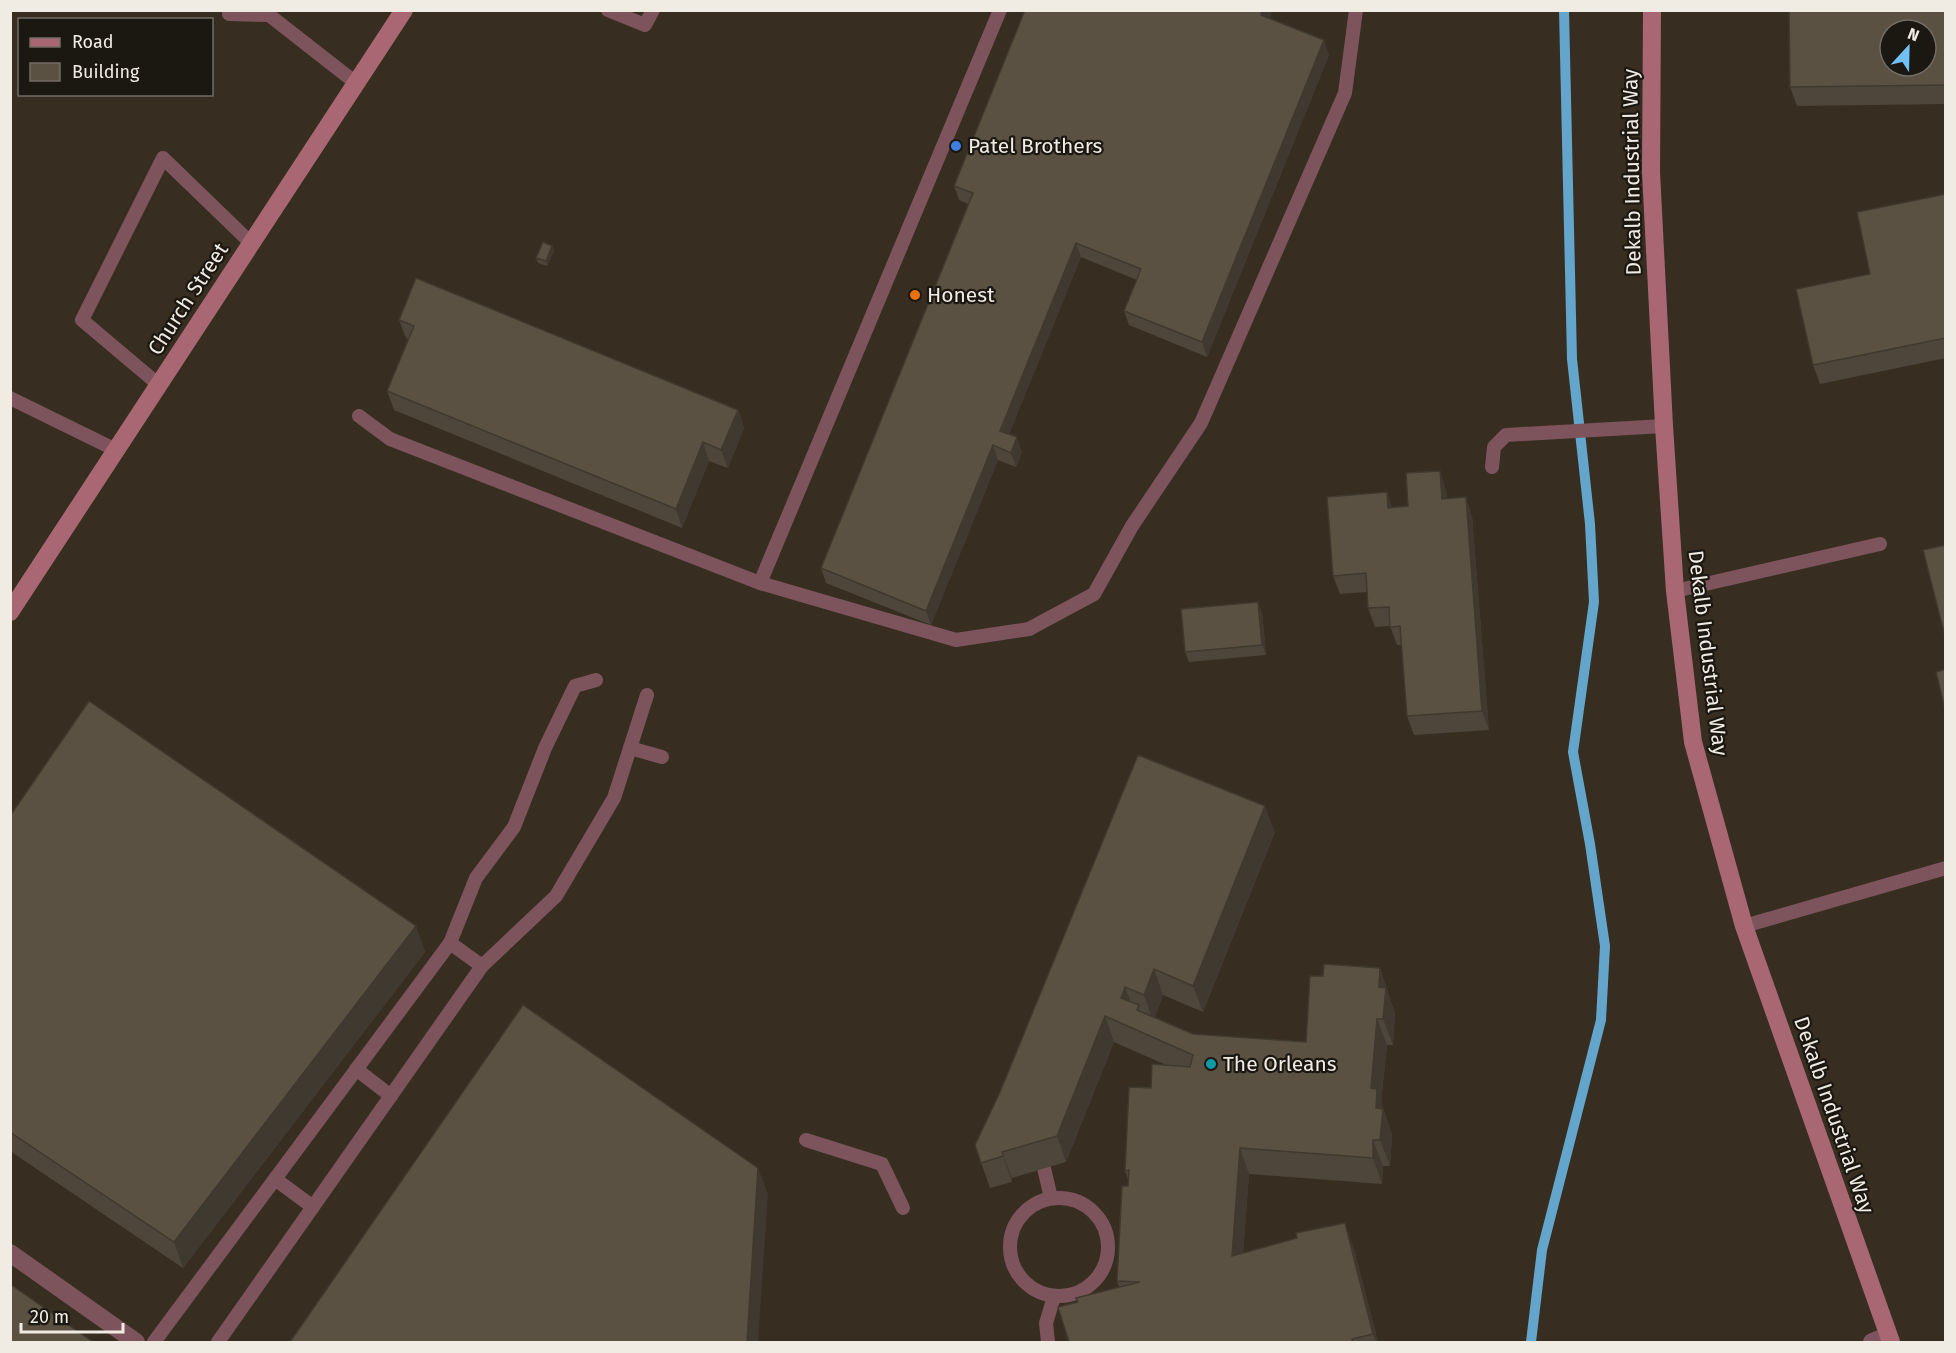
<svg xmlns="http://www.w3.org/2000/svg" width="1956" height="1353" viewBox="0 0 1956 1353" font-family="'Fira Sans',sans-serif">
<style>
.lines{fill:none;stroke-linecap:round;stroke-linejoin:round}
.stream{stroke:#64a5cc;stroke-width:10}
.lane{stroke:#7d545b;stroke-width:14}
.street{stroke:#7d545b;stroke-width:18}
.secondary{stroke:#a86772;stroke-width:18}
.wall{fill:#4e463a}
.shaded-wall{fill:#40392f}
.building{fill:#5b5143;stroke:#40392f;stroke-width:1.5;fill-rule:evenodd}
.shop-dot{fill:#3f7fe0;stroke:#1b1711;stroke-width:2}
.food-dot{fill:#e8710a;stroke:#1b1711;stroke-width:2}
.culture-dot{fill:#0f9aa8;stroke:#1b1711;stroke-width:2}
.labels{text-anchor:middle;stroke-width:4.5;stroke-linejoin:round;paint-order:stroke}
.poi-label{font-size:21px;fill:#f1ece3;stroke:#1b1711;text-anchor:start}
.street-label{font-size:21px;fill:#f1ece3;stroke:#1b1711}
</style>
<rect width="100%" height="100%" fill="#372e21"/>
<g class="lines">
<path class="stream" d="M1531 1342 1542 1250 1601 1020 1605 946 1590 844 1573 752 1594 602 1590 524 1572 359 1564 10"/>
<g class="lane">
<path d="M608 10 645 25 653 10"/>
<path d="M229 14 269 15 356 83"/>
<path d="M159 385 82 320 163 158 252 244"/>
<path d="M10 398 116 450"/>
<path d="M359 416 390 439 760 583 956 640 1029 629 1094 594 1132 526 1201 423 1345 93 1356 10"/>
<path d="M1492 467 1494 447 1506 435 1664 426"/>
<path d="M760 583 1000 10"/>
<path d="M1675 591 1880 544"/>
<path d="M630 748 662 757"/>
<path d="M1744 926 1946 868"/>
<path d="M450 943 482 966"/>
<path d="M356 1069 391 1096"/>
<path d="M806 1140 882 1164 903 1208"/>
<path d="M1040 1151 1051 1198"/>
<path d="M275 1179 313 1207"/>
<circle cx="1059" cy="1247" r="49"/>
<path d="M154 1342 450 943 476 878 514 827 545 748 575 686 596 680"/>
<path d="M218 1342 482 966 556 896 614 798 647 695"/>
<path d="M1048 1342 1046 1323 1054 1297"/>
</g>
<g class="street">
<path d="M10 1253 136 1342"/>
<path d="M1872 1342 1887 1336"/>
</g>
<g class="secondary">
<path d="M1652 10 1651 172 1664 426 1675 591 1693 742 1744 926 1891 1342"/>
<path d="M10 612 404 10"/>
</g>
</g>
<g class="wall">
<path d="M1946 10V104L1797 106 1790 87Z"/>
<path d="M1270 19 1329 55 1207 357 1129 325 1124 311 1137 280 1081 257 1009 434 1022 452 1016 467 998 460 931 625 826 583 821 568 968 204 959 200 954 186Z"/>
<path d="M1946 194V358L1820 384 1813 365 1870 274Z"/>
<path d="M552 246 554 251 547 266 538 263 536 258Z"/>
<path d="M399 320 738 410 744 428 728 468 709 461 682 528 394 410 387 391 408 339 406 338Z"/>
<path d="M1446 490 1447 499 1472 516 1489 730 1414 735 1407 716 1401 645H1397L1390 626 1375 627 1368 608 1367 592 1340 594 1333 576 1387 492 1392 508 1408 506Z"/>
<path d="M1262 612 1266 655 1189 662 1185 652Z"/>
<path d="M10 816 416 926 425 952 183 1268 10 1151Z"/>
<path d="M1275 832 1203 1012 1163 995 1155 1017 1193 1034 1306 1042 1323 976 1380 968 1395 1014 1393 1045H1387L1381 1102 1392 1135 1390 1166H1383L1382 1184 1249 1174 1243 1253 1354 1249 1378 1342H1069L1078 1302 1119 1287 1117 1281 1129 1182 1125 1171 1151 1088 1166 1065 1114 1042 1066 1162 1012 1178V1182L990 1188 975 1145Z"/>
</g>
<g class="shaded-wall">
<path d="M1262 10H1273L1266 29 1261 15Z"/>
<path d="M1324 40 1329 55 1207 357 1202 342Z"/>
<path d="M1076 243 1081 257 1005 445 1000 431Z"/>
<path d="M552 246 554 251 547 266 546 261Z"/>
<path d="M738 410 744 428 728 468 721 450Z"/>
<path d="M1017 437 1022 452 1016 467 1011 453Z"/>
<path d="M703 442 709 461 682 528 676 509Z"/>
<path d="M993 445 998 460 931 625 926 611Z"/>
<path d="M1440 471 1446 490 1449 518 1442 499Z"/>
<path d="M1387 492 1393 511 1388 508Z"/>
<path d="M1466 497 1472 516 1489 730 1482 711Z"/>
<path d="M1258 602 1262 612 1266 655 1262 645Z"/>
<path d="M1265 806 1275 832 1203 1012 1193 986Z"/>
<path d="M416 926 425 952 183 1268 174 1242Z"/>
<path d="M1380 968 1395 1014 1393 1045 1383 1019 1379 987Z"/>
<path d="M1154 969 1163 995 1153 1021 1144 995Z"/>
<path d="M1125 987 1135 1013 1121 998Z"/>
<path d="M1105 1016 1114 1042 1066 1162 1057 1136Z"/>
<path d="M1377 1019 1387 1045 1381 1102 1392 1135 1390 1166 1380 1140 1376 1108 1371 1088Z"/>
<path d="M1373 1140 1383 1166 1382 1184 1373 1158Z"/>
<path d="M1240 1148 1249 1174 1241 1282 1232 1256Z"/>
<path d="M1002 1152 1012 1178V1182L1003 1156Z"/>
<path d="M758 1168 768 1194 758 1342H747Z"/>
<path d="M1345 1223 1354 1249 1378 1342H1376L1373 1334Z"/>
</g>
<g class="building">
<path d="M1025 10H1262L1261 15 1324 40 1202 342 1124 311 1141 269 1076 243 1000 431 1017 437 1011 453 993 445 926 611 821 568 973 193 954 186Z"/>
<path d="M1789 10H1946V85L1790 87ZM1890 30H1926V66H1890Z"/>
<path d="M1946 194V338L1813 365 1796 289 1870 274 1857 212Z"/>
<path d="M543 242 552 246 546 261 536 258Z"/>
<path d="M416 278 738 410 721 450 703 442 676 509 387 391 414 326 399 320Z"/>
<path d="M1440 471 1442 499 1466 497 1482 711 1407 716 1400 626 1390 627 1389 607 1368 608 1366 573 1333 576 1327 497 1387 492 1388 508 1408 506 1406 473Z"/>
<path d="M1946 545V640L1923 550Z"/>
<path d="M1258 602 1262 645 1185 652 1181 609Z"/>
<path d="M1946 669V709H1945L1936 672Z"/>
<path d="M89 701 416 926 174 1242 10 1132V816Z"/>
<path d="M1138 755 1265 806 1193 986 1154 969 1144 995 1125 987 1121 998 1139 1005 1137 1010 1193 1034 1306 1042 1310 976H1323L1324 964 1380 968 1379 987 1386 988 1383 1019H1377L1371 1088 1377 1089 1376 1108 1383 1109 1380 1140H1373V1158L1240 1148 1232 1256 1297 1238 1296 1233 1345 1223 1373 1334 1352 1339 1353 1342H1069L1058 1307 1078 1302 1076 1298 1140 1282 1117 1281 1122 1186H1128L1129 1170 1125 1171 1129 1087 1151 1088 1152 1064 1190 1067 1193 1055 1105 1016 1057 1136 1002 1152 1003 1156 981 1163 975 1145 1000 1092Z"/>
<path d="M523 1005 758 1168 747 1342H290Z"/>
<path d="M10 1284 93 1342H10Z"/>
</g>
<circle class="shop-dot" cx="956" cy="146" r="6"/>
<circle class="food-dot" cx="915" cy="295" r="6"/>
<circle class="culture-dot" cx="1211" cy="1064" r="6"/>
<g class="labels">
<g class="poi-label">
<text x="968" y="153">Patel Brothers</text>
<text x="927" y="302">Honest</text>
<text x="1223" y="1071">The Orleans</text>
</g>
<g class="street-label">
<text transform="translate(1632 172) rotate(-91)" y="7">Dekalb Industrial Way</text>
<text transform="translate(188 299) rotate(-57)" y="7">Church Street</text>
<text transform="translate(1708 653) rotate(83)" y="7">Dekalb Industrial Way</text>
<text transform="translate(1834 1115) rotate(71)" y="7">Dekalb Industrial Way</text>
</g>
</g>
<rect width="1956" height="1353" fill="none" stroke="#f1ece3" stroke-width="24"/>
<rect x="18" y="18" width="195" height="78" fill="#1b1711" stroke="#716c65" stroke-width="1.5"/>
<rect x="30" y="38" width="30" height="9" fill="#a86772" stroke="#716c65" stroke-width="1.5"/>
<text x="72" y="48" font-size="18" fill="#f1ece3">Road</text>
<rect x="30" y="63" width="30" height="18" fill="#5b5143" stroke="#716c65" stroke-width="1.5"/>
<text x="72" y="78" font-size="18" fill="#f1ece3">Building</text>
<g transform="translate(1908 48) rotate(22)"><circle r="28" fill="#1b1711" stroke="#716c65" stroke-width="1.5"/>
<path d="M0-4.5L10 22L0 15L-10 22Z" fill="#71c1f5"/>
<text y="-9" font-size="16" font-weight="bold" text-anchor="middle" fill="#f1ece3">N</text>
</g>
<path d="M21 1323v9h102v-9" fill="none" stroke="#f1ece3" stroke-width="3"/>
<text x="30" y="1323" font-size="18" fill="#f1ece3" stroke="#1b1711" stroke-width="4.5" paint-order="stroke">20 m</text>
</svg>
